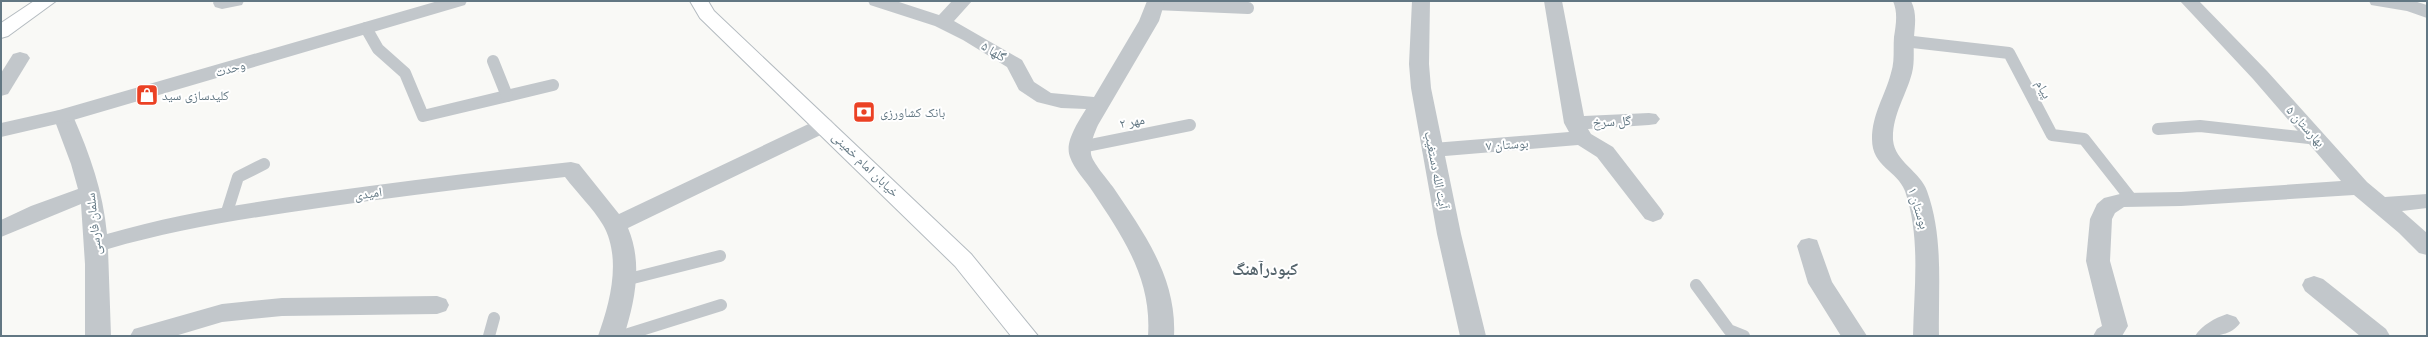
<svg xmlns="http://www.w3.org/2000/svg" width="2428" height="337" viewBox="0 0 2428 337" font-family="'Golos Text','Noto Naskh Arabic',sans-serif">
<style>
.lines{fill:none;stroke-linecap:round;stroke-linejoin:round}
.secondary-casing{stroke:#b4bbc0;stroke-width:2}
.service{stroke:#c2c7cb;stroke-width:12}
.minor{fill:#c2c7cb;fill-rule:evenodd}
.tertiary{fill:#c2c7cb;fill-rule:evenodd}
.secondary{fill:#fff;fill-rule:evenodd}
.labels{text-anchor:middle;stroke-width:4;stroke-linejoin:round;paint-order:stroke}
.street-label{font-size:13px;fill:#627783;stroke:#fff}
.poi-label{font-size:13px;fill:#627783;stroke:#fff;text-anchor:start}
.district-label{font-size:17px;font-weight:bold;fill:#55656d;stroke:#fff}
</style>
<rect width="100%" height="100%" fill="#f9f9f6"/>
<g class="lines">
<g class="secondary-casing">
<g id="secondary">
<path d="M34 1H56L8 36 1 38V23Z"/>
<path d="M690 1H708L714 11 971 254 1038 336H1011L955 266 700 18Z"/>
</g>
</g>
<g class="service">
<path d="M1155 4 1248 8"/>
<path d="M366 28 378 49 405 73 423 116 553 85"/>
<path d="M1904 41 2009 53 2052 135 2084 139 2132 200"/>
<path d="M493 61 507 96"/>
<path d="M2158 129 2200 126 2318 139"/>
<path d="M1081 147 1190 125"/>
<path d="M226 215 238 177 264 164"/>
<path d="M625 280 720 256"/>
<path d="M1696 285 1729 330 1744 336"/>
<path d="M489 336 494 318"/>
<path d="M622 336 721 305"/>
</g>
<g class="minor">
<path d="M214 1H244L242 5 222 9 215 7 213 3Z"/>
<path d="M868 1H896L939 15 952 1H972L954 21 1022 60 1034 82 1051 93 1094 97 1139 21 1147 1H1165L1159 21 1098 125C1094 134 1090 144 1091 154 1092 162 1108 180 1113 187 1144 233 1177 278 1174 336H1148C1152 279 1123 237 1093 192 1086 181 1074 169 1070 157 1064 142 1079 121 1086 109L1061 108 1037 102 1019 90 1007 67 963 40 935 26 870 5Z"/>
<path d="M1544 1H1562L1584 116 1649 113 1656 114 1660 119 1656 124 1649 125 1588 129 1591 134 1613 147 1661 209 1664 214 1661 219 1653 222 1645 219 1597 157 1578 145 1433 157 1425 155 1422 150 1425 145 1433 143 1569 132 1564 123Z"/>
<path d="M1893 1H1911C1917 13 1915 24 1914 37 1913 49 1915 61 1912 73 1906 96 1892 115 1893 140 1895 162 1920 171 1927 191 1944 238 1938 288 1939 336H1913C1914 288 1921 238 1905 191 1897 170 1872 167 1872 139 1872 114 1885 96 1891 73 1895 61 1893 49 1894 37 1896 24 1898 13 1893 1Z"/>
<path d="M2180 1H2199L2267 71 2367 182 2385 197 2427 194V208L2402 211 2427 233V255L2419 253 2399 233 2354 195 2181 206 2124 207 2115 213 2112 219 2110 261 2128 326 2122 336H2093L2097 329 2102 326 2086 261 2090 219 2097 204 2104 198 2124 193 2181 192 2341 181 2253 79Z"/>
<path d="M2369 1H2414L2427 5V18L2407 11 2371 5Z"/>
<path d="M20 52 27 54 30 58 8 94 1 96V73L13 54Z"/>
<path d="M63 110 70 111 73 116C90 155 103 191 107 234 176 214 247 203 318 193 402 181 487 171 571 162L579 164 619 214 817 120 824 118 831 120 835 125 831 130 628 228C643 263 635 301 624 336H598C610 303 622 258 603 225 593 208 577 193 565 177 483 186 401 196 319 208 248 218 177 229 108 249L111 336H85V264L81 204 1 237V220L31 206 78 189 71 164 53 116 56 111Z"/>
<path d="M1809 238 1817 240 1832 282 1867 336H1841L1808 283 1797 246 1801 240Z"/>
<path d="M2314 276 2323 279 2386 329 2390 336H2360L2305 291 2302 285 2305 279Z"/>
<path d="M437 296 446 299 449 305 446 311 437 314 282 316 222 322 175 336H130L134 329 222 304 282 298Z"/>
<path d="M2227 314 2236 317 2240 323C2230 337 2213 336 2195 336 2202 325 2215 318 2227 314Z"/>
</g>
<g class="tertiary">
<path d="M438 1H467L465 5 70 121 1 137V123L59 110Z"/>
<path d="M1412 1H1430L1429 64 1431 88 1461 234 1486 336H1460L1437 234 1411 88 1409 64Z"/>
</g>
<use href="#secondary" class="secondary"/>
</g>
<defs>
<g id="shop-square" transform="scale(1.15)"><rect x="-9" y="-9" width="18" height="18" rx="4" fill="#eb4124" stroke="#fff"/><path d="M-5-2.5h2.3a2.7 3.5 0 0 1 5.4 0H5L5.5 6h-11ZM-1.5-2.5h3a1.5 2.3 0 0 0-3 0Z" fill="#fff"/></g>
<g id="bank-square" transform="scale(1.15)"><rect x="-9" y="-9" width="18" height="18" rx="4" fill="#eb4124" stroke="#fff"/><path d="M-6-4H6V4H-6ZM0-2.3a2.3 2.3 0 1 0 0 4.6a2.3 2.3 0 1 0 0-4.6Z" fill="#fff"/></g>
</defs>
<g fill-rule="evenodd">
<use href="#shop-square" x="147" y="95"/>
<use href="#bank-square" x="864" y="112"/>
</g>
<g class="labels">
<g class="street-label">
<text transform="translate(994 51) rotate(31)" y="5">گلها ۵</text>
<text transform="translate(230 68) rotate(-16)" y="5">وحدت</text>
<text transform="translate(2044 89) rotate(62)" y="5">پیام</text>
<text transform="translate(1132 121) rotate(-11)" y="5">مهر ۲</text>
<text transform="translate(1612 121) rotate(-3)" y="5">گل سرخ</text>
<text transform="translate(2306 126) rotate(48)" y="5">بهارستان ۵</text>
<text transform="translate(1507 144) rotate(-4)" y="5">بوستان ۷</text>
<text transform="translate(866 164) rotate(44)" y="5">خیابان امام خمینی</text>
<text transform="translate(1437 170) rotate(79)" y="5">آیت الله دستغیب</text>
<text transform="translate(368 193) rotate(-8)" y="5">امیدی</text>
<text transform="translate(1919 208) rotate(73)" y="5">بوستان ۱</text>
<text transform="translate(93 224) rotate(-96)" y="5">سلمان فارسی</text>
</g>
<g class="poi-label">
<text x="162" y="100">کلیدسازی سید</text>
<text x="880" y="117">بانک کشاورزی</text>
</g>
<g class="district-label">
<text x="1265" y="275">کبودرآهنگ</text>
</g>
</g>
<rect width="2428" height="337" fill="none" stroke="#627783" stroke-width="4"/>
</svg>
